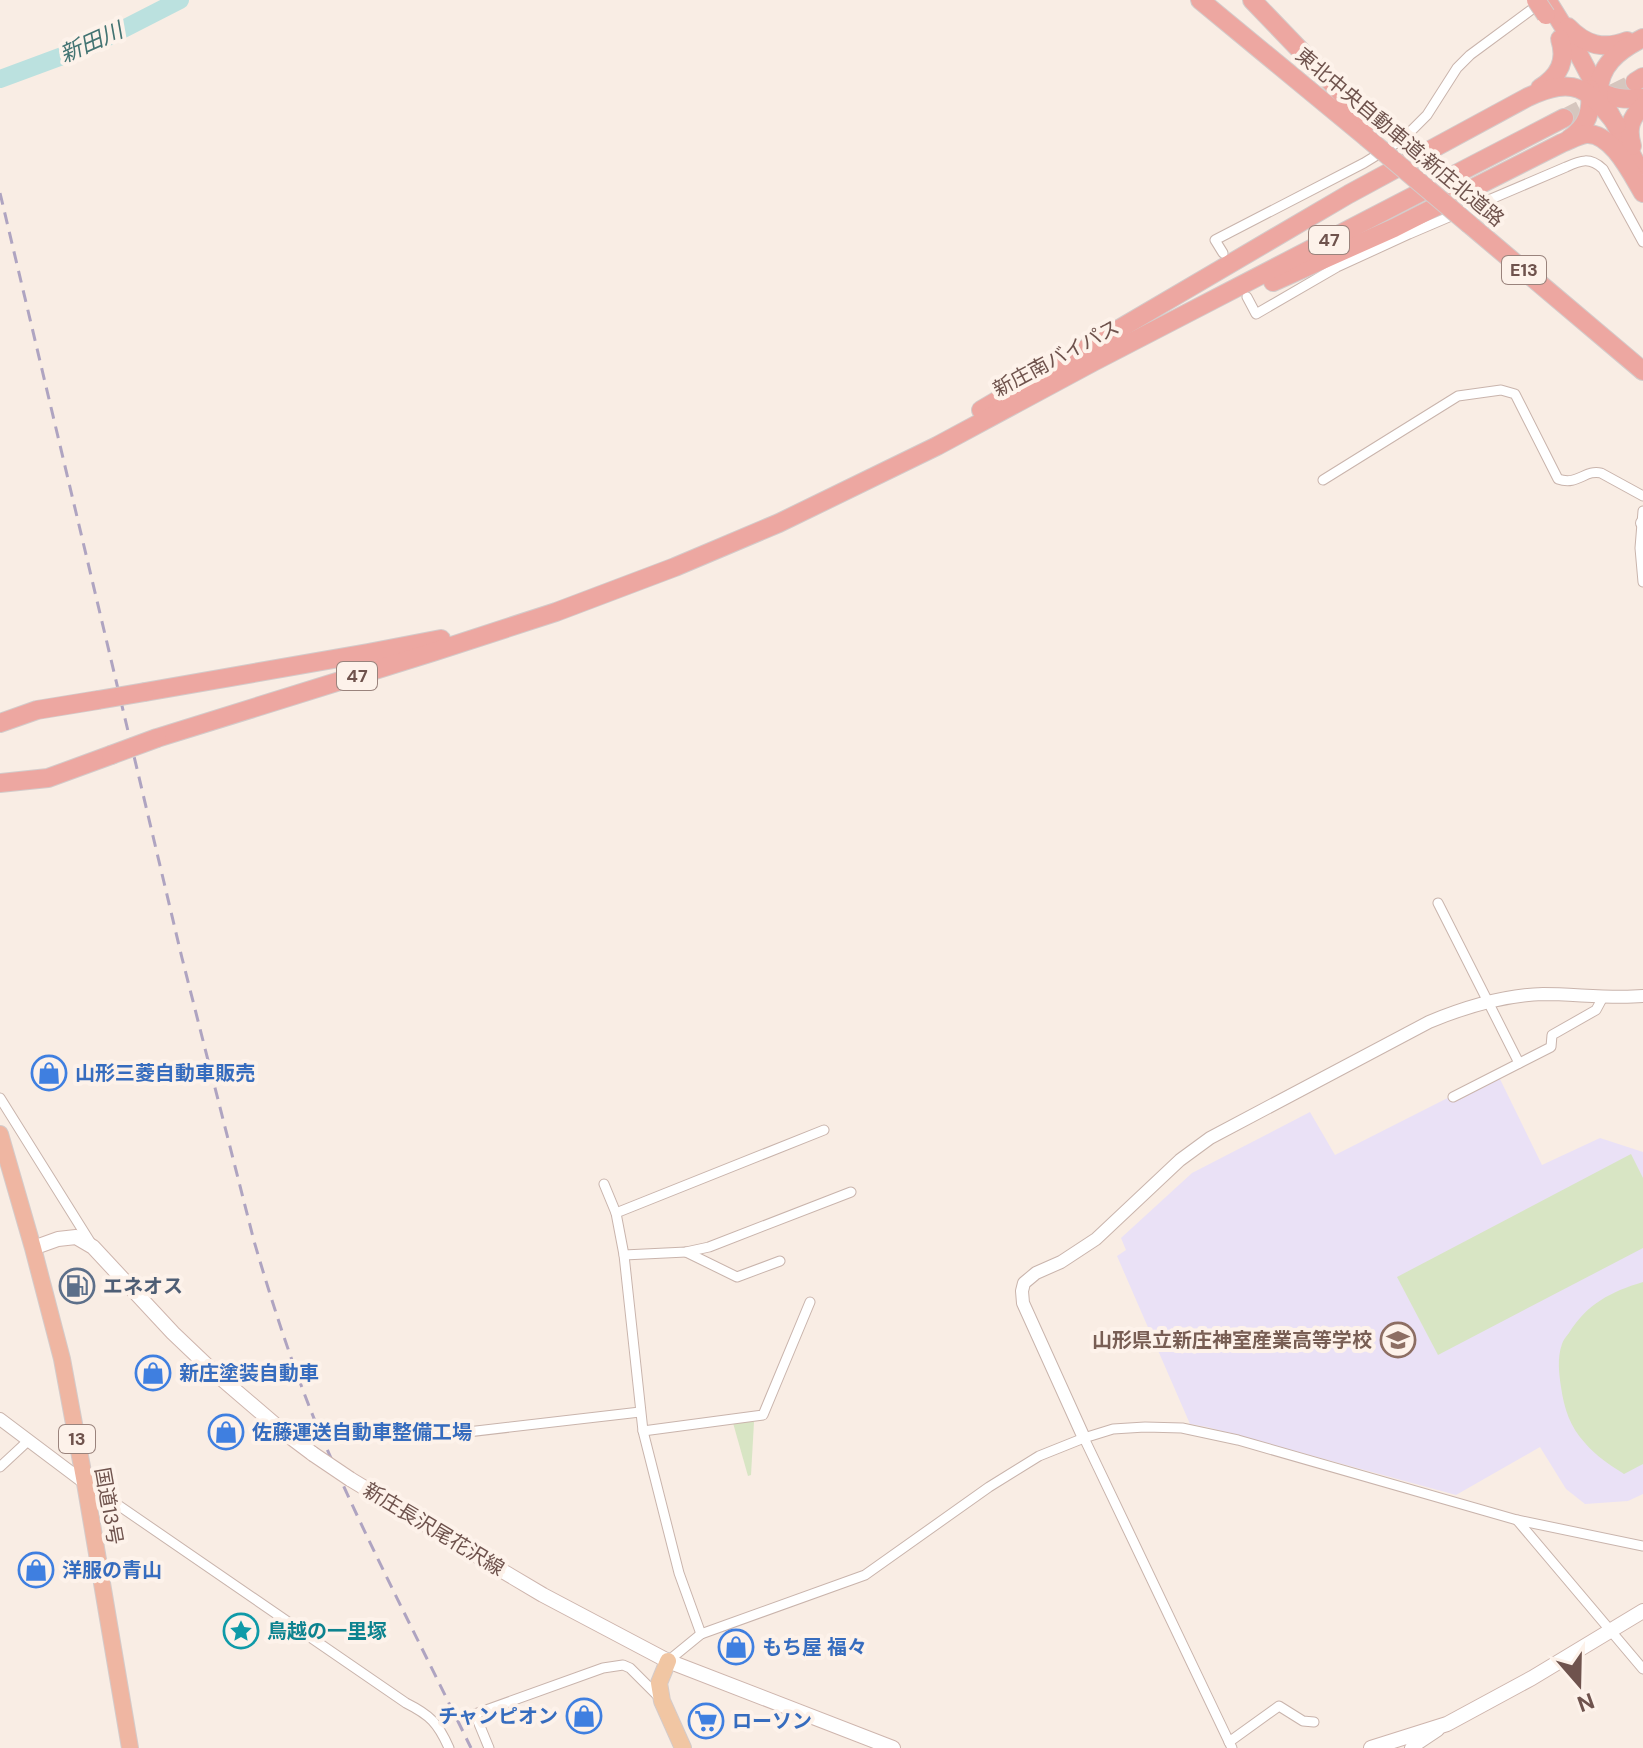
<svg xmlns="http://www.w3.org/2000/svg" width="1643" height="1748" viewBox="0 0 1643 1748" font-family="'DM Sans','Noto Sans JP',sans-serif">
<style>
.education{fill:#eae1f6}
.green{fill:#d8e5c4}
.lines{fill:none;stroke-linecap:round;stroke-linejoin:round}
.river{stroke:#bbe1df;stroke-width:18}
.motorway-tunnel{stroke:#d6c6be;stroke-width:18;stroke-dasharray:18 9;stroke-linecap:butt}
.minor-casing{stroke:#c9b4ac;stroke-width:11}
.tertiary-casing{stroke:#c9b4ac;stroke-width:14}
.secondary-casing{stroke:#ceb5ad;stroke-width:16}
.primary-casing{stroke:#d4cbca;stroke-width:18}
.trunk-casing{stroke:#d4cbca;stroke-width:18}
.motorway-casing{stroke:#d4cbca;stroke-width:20}
.minor{stroke:#fff;stroke-width:9}
.tertiary{stroke:#fff;stroke-width:12}
.secondary{stroke:#fff;stroke-width:14}
.primary{stroke:#f1c6a3;stroke-width:16}
.trunk{stroke:#efb6a2;stroke-width:16}
.motorway{stroke:#eda7a1;stroke-width:18}
.rail{stroke:#afa4c1;stroke-width:3;stroke-dasharray:12 8;stroke-linecap:butt}
.secondary-bridge-casing{stroke:#ceb5ad;stroke-width:16;stroke-linecap:butt}
.motorway-bridge-casing{stroke:#d4cbca;stroke-width:20;stroke-linecap:butt}
.secondary-bridge{stroke:#fff;stroke-width:14}
.motorway-bridge{stroke:#eda7a1;stroke-width:18}
.labels{text-anchor:middle;stroke-width:8;stroke-linejoin:round;paint-order:stroke}
.shield{fill:#fdf2ea;stroke:#9a837c;stroke-width:2}
.shield-label{font-size:18px;font-weight:bold;fill:#6f534d}
.street-label{font-size:20px;fill:#6f534d;stroke:#fdf2ea}
.shop-label{font-size:20px;font-weight:bold;fill:#366cbe;stroke:#fdf2ea;text-anchor:start}
.service-label{font-size:20px;font-weight:bold;fill:#4e5e75;stroke:#fdf2ea;text-anchor:start}
.education-label{font-size:20px;font-weight:bold;fill:#785e54;stroke:#fdf2ea;text-anchor:end}
.culture-label{font-size:20px;font-weight:bold;fill:#0d838f;stroke:#fdf2ea;text-anchor:start}
.water-label{font-size:22px;font-style:italic;fill:#427372;stroke:#fdf2ea}
</style>
<rect width="100%" height="100%" fill="#f9ede4"/>
<path class="education" d="M1497 1073 1542 1165 1600 1138 1643 1152V1494L1628 1501 1585 1504 1566 1489 1540 1447 1456 1495 1207 1427 1190 1424 1117 1256 1126 1250 1121 1238 1192 1173 1310 1112 1335 1155Z"/>
<g class="green">
<path d="M1631 1154 1643 1178V1248L1438 1355 1397 1277Z"/>
<path d="M1643 1282V1464L1624 1474C1610 1465 1596 1456 1585 1443 1570 1427 1564 1408 1561 1387 1559 1373 1557 1358 1562 1344 1563 1340 1566 1337 1569 1333 1587 1304 1610 1292 1643 1282Z"/>
<path d="M749 1420 754 1422 751 1475 748 1476 733 1423Z"/>
</g>
<g class="lines">
<path class="river" d="M0 79 92 45 180 0"/>
<path class="motorway-tunnel" d="M1564 118 1635 82"/>
<g class="minor-casing">
<g id="minor">
<path d="M1223 253 1215 240 1364 163 1403 139 1427 115 1457 68 1470 55 1539 4"/>
<path d="M1247 297 1256 314 1337 267 1409 234 1566 167C1581 160 1590 157 1603 169L1643 242"/>
<path d="M1323 480 1458 396 1501 390 1515 394 1558 479C1578 486 1585 469 1601 473L1643 496"/>
<path d="M1643 511 1640 548 1643 582"/>
<path d="M1438 903 1519 1063"/>
<path d="M1453 1097 1551 1047 1552 1035 1596 1010 1603 997"/>
<path d="M0 1098 92 1245"/>
<path d="M604 1184 616 1213 624 1255 643 1431 679 1573 701 1634"/>
<path d="M616 1213 824 1130"/>
<path d="M686 1252 737 1277 780 1261"/>
<path d="M624 1255 686 1252 709 1247 851 1192"/>
<path d="M643 1431 763 1415 810 1302"/>
<path d="M416 1438 640 1412"/>
<path d="M1084 1438 1232 1748"/>
<path d="M0 1467 29 1440"/>
<path d="M86 1483 406 1703C430 1715 438 1723 449 1748"/>
<path d="M1517 1520 1643 1669"/>
<path d="M668 1661 701 1634 865 1575 989 1487 1039 1456 1084 1438 1113 1429 1145 1427 1182 1428 1238 1440 1517 1520 1643 1546"/>
<path d="M1229 1742 1279 1706 1303 1721 1314 1722"/>
<path d="M489 1748 475 1714 603 1668 623 1665 630 1668 661 1699"/>
</g>
</g>
<g class="tertiary-casing">
<g id="tertiary">
<path d="M1642 523H1643"/>
<path d="M0 1419 85 1483"/>
<path d="M1084 1438 1023 1303 1022 1291 1024 1283 1036 1273 1061 1262 1096 1239 1180 1160 1210 1138 1429 1022C1465 1007 1503 995 1543 994 1576 994 1610 999 1643 996"/>
<path d="M1411 1748 1438 1730"/>
</g>
</g>
<g class="secondary-casing">
<g id="secondary">
<path d="M33 1248 58 1239 76 1237 93 1247 173 1333 216 1374 285 1433 313 1454"/>
<path d="M350 1479 489 1563 543 1595 668 1661 893 1748"/>
<path d="M1371 1748 1447 1724 1532 1678 1643 1611"/>
</g>
</g>
<g class="primary-casing">
<path id="primary" d="M668 1661 659 1683 662 1701 683 1748"/>
</g>
<g class="trunk-casing">
<path id="trunk" d="M0 1134 33 1248 62 1359 85 1483 130 1748"/>
</g>
<g class="motorway-casing">
<g id="motorway">
<path d="M1200 0 1366 137"/>
<path d="M1252 0 1375 128"/>
<path d="M1547 0 1568 34 1638 167"/>
<path d="M1568 27C1585 45 1604 50 1627 41"/>
<path d="M1635 82 1643 77"/>
<path d="M1540 88C1559 76 1567 61 1560 39"/>
<path d="M1596 89C1611 99 1626 100 1643 98"/>
<path d="M1599 96C1597 66 1619 50 1643 38"/>
<path d="M1569 139C1588 126 1592 111 1590 89"/>
<path d="M1632 146C1627 129 1630 118 1643 106"/>
<path d="M1469 224 1643 371"/>
<path d="M1273 282 1394 228 1562 143C1570 140 1578 135 1586 134 1612 132 1632 175 1643 193"/>
<path d="M981 410 1349 194 1528 97C1575 76 1587 87 1617 125"/>
<path d="M145 692 368 653 441 639"/>
<path d="M0 723 37 710 98 700"/>
<path d="M157 738 433 652 556 612 675 567 779 523 937 446 1093 362 1564 118"/>
<path d="M0 783 48 778 111 755"/>
</g>
</g>
<use href="#minor" class="minor"/>
<use href="#tertiary" class="tertiary"/>
<use href="#secondary" class="secondary"/>
<use href="#primary" class="primary"/>
<use href="#trunk" class="trunk"/>
<use href="#motorway" class="motorway"/>
<path class="rail" d="M0 193 182 958 254 1241C273 1306 294 1371 320 1433 366 1540 420 1643 471 1748"/>
<g class="secondary-bridge-casing">
<path id="secondary-bridge" d="M313 1454 350 1479"/>
</g>
<g class="motorway-bridge-casing">
<g id="motorway-bridge">
<path d="M1536 0 1546 15"/>
<path d="M1366 137 1469 224"/>
<path d="M98 700 145 692"/>
<path d="M111 755 157 738"/>
</g>
</g>
<use href="#secondary-bridge" class="secondary-bridge"/>
<use href="#motorway-bridge" class="motorway-bridge"/>
</g>
<defs>
<g id="shop-ring" transform="scale(1.8)"><circle r="9.5" fill="#fdf2ea" stroke="#3f7fe0" stroke-width="1.5"/><path d="M-5-2.5h2.3a2.7 3.5 0 0 1 5.4 0H5L5.5 6h-11ZM-1.5-2.5h3a1.5 2.3 0 0 0-3 0Z" fill="#3f7fe0"/></g>
<g id="fuel-ring" transform="scale(1.8)"><circle r="9.5" fill="#fdf2ea" stroke="#5c6f8a" stroke-width="1.5"/><path d="M-5.5-6h7V0h2V4h1.3V-2.5L3-4.5l.8-.8L6-3V5H2.5V1h-1V6h-7ZM-4.2-4.7v3.2H.2V-4.7Z" fill="#5c6f8a"/></g>
<g id="school-ring" transform="scale(1.8)"><circle r="9.5" fill="#fdf2ea" stroke="#8d6e63" stroke-width="1.5"/><path d="M0-5L7-2L0 1L-7-2ZM-4 1L0 2.5L4 1V4Q0 6-4 4Z" fill="#8d6e63"/></g>
<g id="sight-ring" transform="scale(1.8)"><circle r="9.5" fill="#fdf2ea" stroke="#0f9aa8" stroke-width="1.5"/><path d="M0-6L1.8-2.2L6-1.7L2.9 1.2L3.7 5.4L0 3.3L-3.7 5.4L-2.9 1.2L-6-1.7L-1.8-2.2Z" fill="#0f9aa8"/></g>
<g id="supermarket-ring" transform="scale(1.8)"><circle r="9.5" fill="#fdf2ea" stroke="#3f7fe0" stroke-width="1.5"/><path d="M-6-5.5h2.5l.6 2H6L4.5 2H-2.5L-4.4-4H-6ZM-1.5 3.2a1.3 1.3 0 1 0 .1 0ZM3 3.2a1.3 1.3 0 1 0 .1 0Z" fill="#3f7fe0"/></g>
</defs>
<g fill-rule="evenodd">
<use href="#shop-ring" x="49" y="1073"/>
<use href="#fuel-ring" x="77" y="1286"/>
<use href="#school-ring" x="1398" y="1340"/>
<use href="#shop-ring" x="153" y="1373"/>
<use href="#shop-ring" x="226" y="1432"/>
<use href="#shop-ring" x="36" y="1570"/>
<use href="#sight-ring" x="241" y="1631"/>
<use href="#shop-ring" x="736" y="1647"/>
<use href="#shop-ring" x="584" y="1716"/>
<use href="#supermarket-ring" x="706" y="1721"/>
</g>
<g class="labels">
<g class="shield">
<rect x="1309" y="226" width="40" height="28" rx="6"/>
<rect x="1502" y="256" width="44" height="28" rx="6"/>
<rect x="337" y="662" width="40" height="28" rx="6"/>
<rect x="59" y="1425" width="36" height="28" rx="6"/>
</g>
<g class="shield-label">
<text x="1329" y="246">47</text>
<text x="1524" y="276">E13</text>
<text x="357" y="682">47</text>
<text x="77" y="1445">13</text>
</g>
<g class="street-label">
<text transform="translate(1400 137) rotate(40)" y="7">東北中央自動車道;新庄北道路</text>
<text transform="translate(1056 358) rotate(-28)" y="7">新庄南バイパス</text>
<text transform="translate(109 1506) rotate(80)" y="7">国道13号</text>
<text transform="translate(434 1529) rotate(31)" y="7">新庄長沢尾花沢線</text>
</g>
<g class="shop-label">
<text x="75" y="1080">山形三菱自動車販売</text>
<text x="179" y="1380">新庄塗装自動車</text>
<text x="252" y="1439">佐藤運送自動車整備工場</text>
<text x="62" y="1577">洋服の青山</text>
<text x="762" y="1654">もち屋 福々</text>
<text x="558" y="1723" text-anchor="end">チャンピオン</text>
<text x="732" y="1728">ローソン</text>
</g>
<g class="service-label">
<text x="103" y="1293">エネオス</text>
</g>
<g class="education-label">
<text x="1372" y="1347">山形県立新庄神室産業高等学校</text>
</g>
<g class="culture-label">
<text x="267" y="1638">鳥越の一里塚</text>
</g>
<g class="water-label">
<text transform="translate(91 42) rotate(-24)" y="8">新田川</text>
</g>
</g>
<g transform="translate(1579 1684) rotate(160)" stroke="#fdf2ea" stroke-width="6" paint-order="stroke">
<path d="M0-6L14 30L0 20L-14 30Z" fill="#6f534d"/>
<text y="-12" font-size="22" font-weight="bold" text-anchor="middle" fill="#6f534d">N</text>
</g>
</svg>
